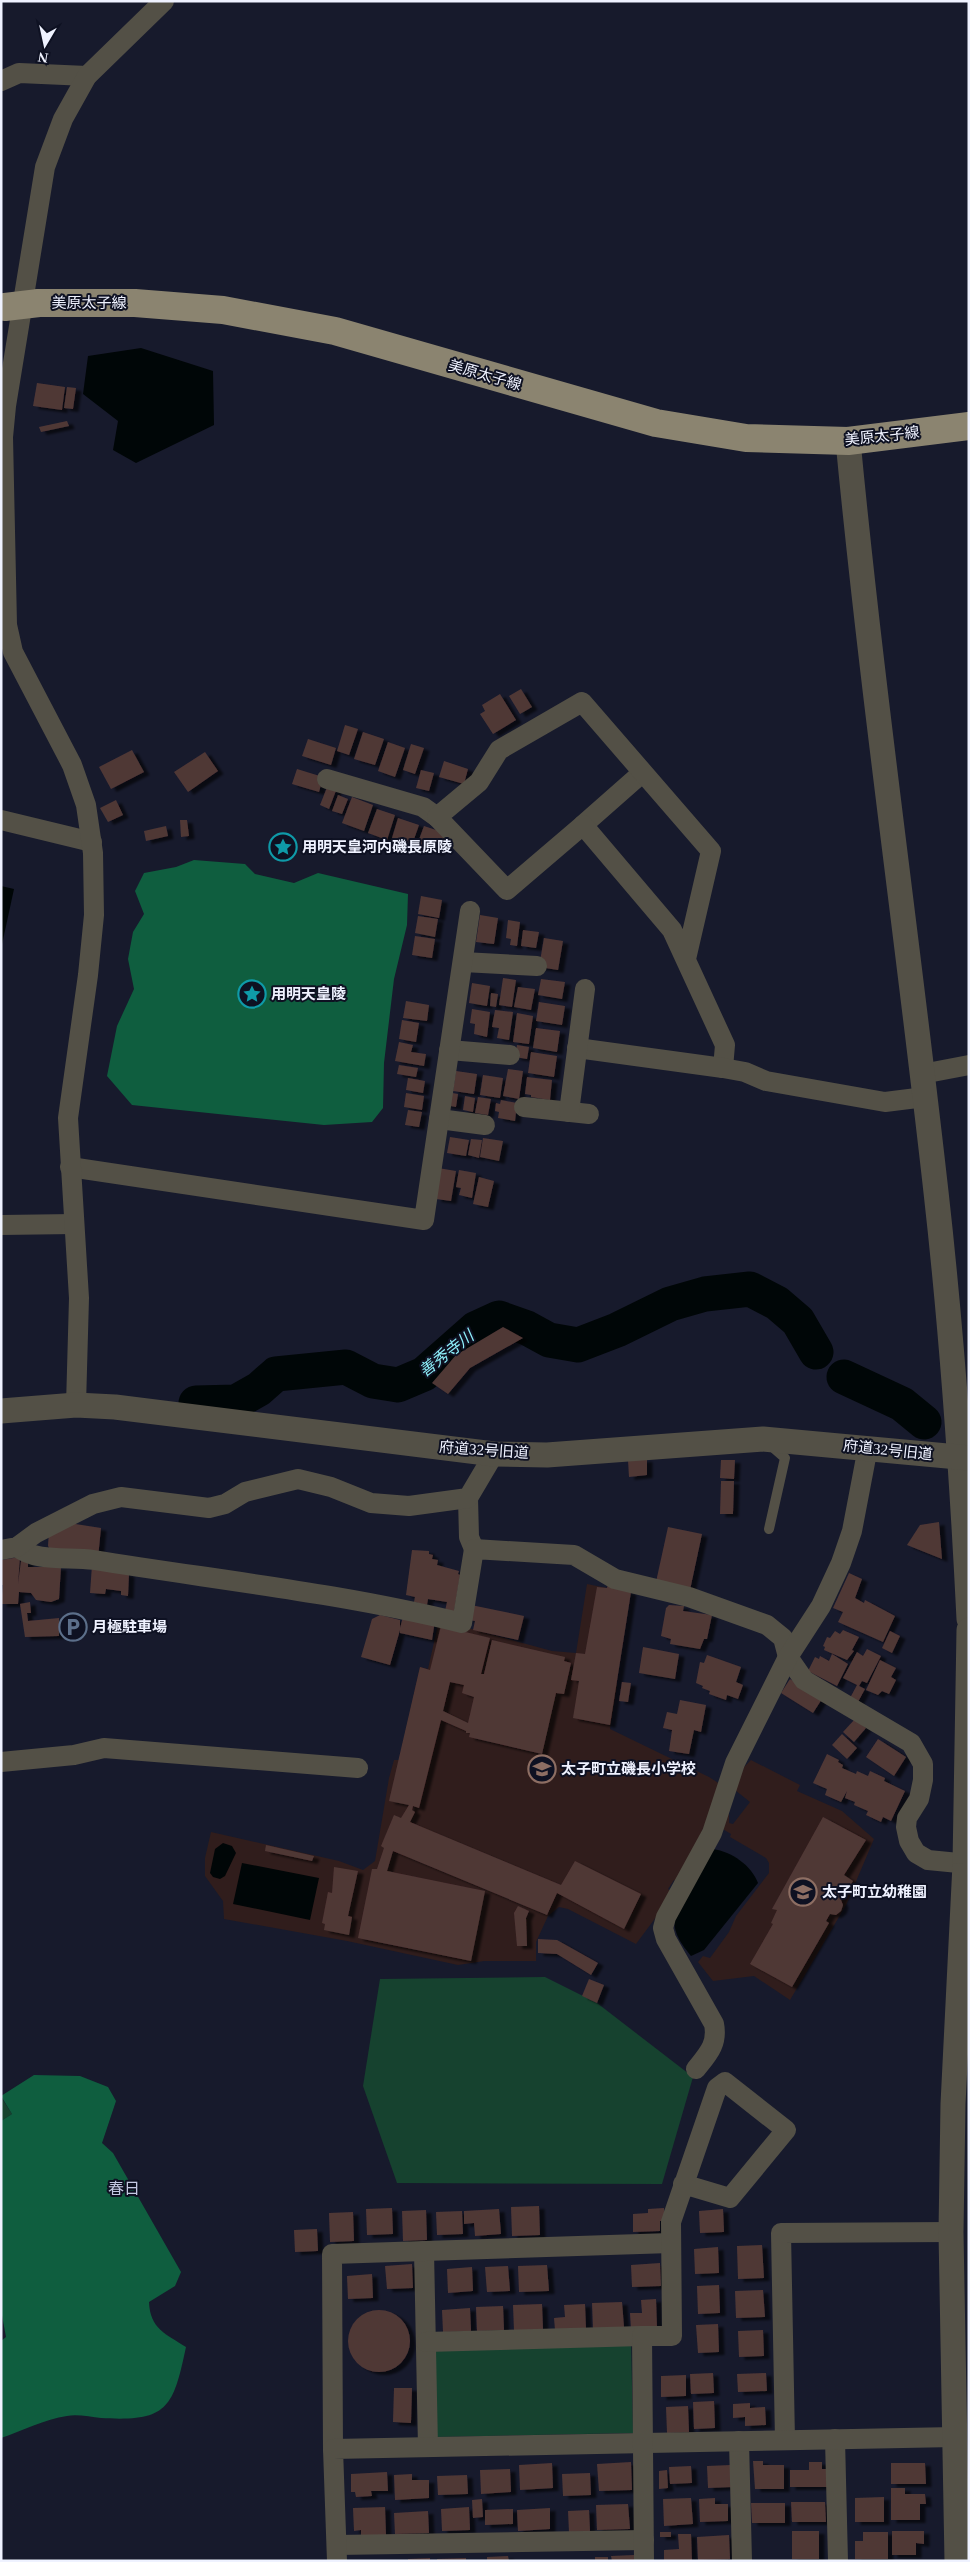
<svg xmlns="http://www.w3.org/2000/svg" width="970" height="2562" viewBox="0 0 970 2562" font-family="'Times New Roman','Noto Sans JP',serif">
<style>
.education{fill:#301d1c}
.green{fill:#16422f}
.forest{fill:#0f5e3f}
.water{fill:#000607}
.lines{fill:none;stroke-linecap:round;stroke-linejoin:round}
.river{stroke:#000607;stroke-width:35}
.building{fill:#503736;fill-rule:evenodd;filter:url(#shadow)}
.service{stroke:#535046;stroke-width:10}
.minor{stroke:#535046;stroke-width:20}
.tertiary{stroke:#535046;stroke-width:25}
.primary{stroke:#8b8470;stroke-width:28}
.primary-bridge{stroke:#8b8470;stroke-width:28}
.labels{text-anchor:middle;stroke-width:4;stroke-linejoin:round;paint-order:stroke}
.street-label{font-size:15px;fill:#eff2ff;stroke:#0e1122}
.poi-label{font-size:15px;font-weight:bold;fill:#eff2ff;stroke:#0e1122;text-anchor:start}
.water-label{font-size:16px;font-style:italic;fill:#8ef1fc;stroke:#0e1122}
.neighbourhood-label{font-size:16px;fill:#c3c8e2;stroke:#0e1122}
</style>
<defs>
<filter id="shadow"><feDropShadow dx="5.5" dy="3" stdDeviation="1" flood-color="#0009"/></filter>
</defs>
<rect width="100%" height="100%" fill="#171a2c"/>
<g class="education">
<path d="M587 1584 607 1588 608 1585 617 1686 610 1729 709 1777 723 1786 678 1883 674 1880 668 1889 672 1892 662 1909 636 1944 568 1909 559 1907 548 1916 536 1942V1961H484L458 1965 347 1941 224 1919 223 1901 205 1876V1858L211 1832 339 1861 363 1870 375 1861 389 1778 394 1760H399L420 1667 428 1669 439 1620 552 1651 576 1653Z"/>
<path d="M751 1760 800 1785 797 1791 842 1811 874 1839 846 1905 790 2000 754 1976 713 1981 698 1962 703 1956 710 1958 729 1932 736 1916 769 1873V1863L766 1858 730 1837 731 1834 721 1828 729 1813V1823L733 1824 750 1802 735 1790 744 1767Z"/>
</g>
<g class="green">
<path d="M545 1977 597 2003 693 2077 662 2184 397 2183 363 2086 380 1979Z"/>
<path d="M1 2097 12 2114 1 2121Z"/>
<path d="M631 2340 633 2433 435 2437 430 2344Z"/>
</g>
<g class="forest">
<path d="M194 860 245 864 255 874 294 883 318 873 408 894 407 925 394 979 384 1063 383 1108 372 1122 324 1125 132 1105 107 1076 117 1026 134 989 128 959 133 932 144 914 135 891 144 873 176 867Z"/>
<path d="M34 2075 80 2076 108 2087 116 2101 102 2143 113 2153 181 2272 175 2286 149 2302C150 2329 166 2334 186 2347 173 2408 168 2422 101 2418 91 2417 77 2414 67 2416 45 2419 22 2431 1 2438V2341L6 2337 1 2310V2121L12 2114 1 2096Z"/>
</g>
<g class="water">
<path d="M141 348 213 371 214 425 136 463 113 450 118 421 83 394 88 356Z"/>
<path d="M1 886 14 889 1 949Z"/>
<path d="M223 1843 232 1846 236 1853 225 1876 220 1879 213 1877 210 1873 215 1849Z"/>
<path d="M713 1849C732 1852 751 1865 758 1883L704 1950 691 1956C682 1945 672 1932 675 1917Z"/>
<path d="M242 1863 319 1878 310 1920 233 1904Z"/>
</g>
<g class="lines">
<g class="river">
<path d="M844 1377 902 1404 924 1422"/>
<path d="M196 1403 236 1402 259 1389 276 1374 346 1367 373 1381 398 1385 424 1374 475 1329 499 1318 527 1328 549 1340 578 1345 617 1330 670 1304 705 1294 750 1289 777 1303 798 1321 816 1352"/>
</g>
</g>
<g class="building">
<path d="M37 383 65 387 62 410 33 406Z"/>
<path d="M67 387 76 388 73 409 64 408Z"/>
<path d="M67 421 69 426 41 432 39 427Z"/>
<path d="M521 689 532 707 520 714 509 696Z"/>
<path d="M500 694 516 720 493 734 480 714 485 711 482 705Z"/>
<path d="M345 725 358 729 349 755 337 751Z"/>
<path d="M363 732 384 739 375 765 354 759Z"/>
<path d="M308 739 336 748 331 765 302 756Z"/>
<path d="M388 742 405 748 395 777 378 771Z"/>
<path d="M411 744 424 748 415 774 403 770Z"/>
<path d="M132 750 144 772 111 789 99 767Z"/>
<path d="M205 752 218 771 188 792 174 772Z"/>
<path d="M444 761 468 769 464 784 439 777Z"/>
<path d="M297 769 323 777 319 792 292 784Z"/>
<path d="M421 770 434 773 429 791 416 788Z"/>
<path d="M328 785 337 788 329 809 320 805Z"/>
<path d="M338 795 348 799 342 814 332 811Z"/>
<path d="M352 797 373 805 364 831 342 823Z"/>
<path d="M116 800 123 815 108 822 100 808Z"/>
<path d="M377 809 395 815 387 840 368 833Z"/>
<path d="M398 818 419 825 412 845 392 838Z"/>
<path d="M180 820H187L189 836 181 837Z"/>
<path d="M166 826 168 836 146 841 144 831Z"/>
<path d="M424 826 445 833 438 853 417 845Z"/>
<path d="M421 896 442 900 439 918 418 914Z"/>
<path d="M480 915 498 918 494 944 476 942Z"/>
<path d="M418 916 438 919 435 937 415 933Z"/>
<path d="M508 920 520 922 517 946 510 945 511 939 506 938Z"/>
<path d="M523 930 539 932 536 948 521 946Z"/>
<path d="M415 936 435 939 432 958 412 955Z"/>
<path d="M544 938 563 941 558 970 539 967Z"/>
<path d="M503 978 516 980 512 1007 499 1005Z"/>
<path d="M541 979 565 982 562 999 538 995Z"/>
<path d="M472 983 490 986 487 1006 469 1003Z"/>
<path d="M518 987 535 989 531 1010 514 1007Z"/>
<path d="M491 993 498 994 496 1007 490 1006Z"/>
<path d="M406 1001 429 1005 427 1021 403 1018Z"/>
<path d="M539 1002 565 1006 562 1025 536 1021Z"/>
<path d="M472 1009 490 1012 487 1037 474 1034 475 1024 470 1023Z"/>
<path d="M495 1010 513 1012 509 1040 497 1038 499 1028 492 1027Z"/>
<path d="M517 1013 533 1016 529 1044 513 1042Z"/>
<path d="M402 1020 419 1023 416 1042 399 1039Z"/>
<path d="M536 1028 560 1031 557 1052 533 1048Z"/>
<path d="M399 1042 413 1045 411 1052 426 1054 424 1066 395 1061Z"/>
<path d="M517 1045 529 1047 527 1059 515 1057Z"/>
<path d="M531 1052 557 1056 554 1077 528 1073Z"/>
<path d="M399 1065 418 1068 416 1077 397 1074Z"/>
<path d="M508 1069 523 1071 519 1099 503 1096Z"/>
<path d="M456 1071 477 1074 474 1094 453 1091Z"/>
<path d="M483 1075 503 1078 500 1098 480 1095Z"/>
<path d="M527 1077 552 1080 550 1100 531 1097V1095L525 1094Z"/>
<path d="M408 1078 425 1081 423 1093 406 1090Z"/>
<path d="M447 1092 458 1094 456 1107 445 1105Z"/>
<path d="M406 1093 424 1096 422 1110 404 1107Z"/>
<path d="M465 1096 475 1098 473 1112 463 1110Z"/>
<path d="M478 1097 491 1099 488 1115 475 1113Z"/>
<path d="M501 1100 517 1103 515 1121 498 1118 499 1112 495 1111 496 1103 500 1104Z"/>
<path d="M408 1110 422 1112 419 1127 405 1125Z"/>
<path d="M450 1137 469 1140 466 1156 447 1153Z"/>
<path d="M483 1138 503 1141 499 1161 480 1157Z"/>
<path d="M471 1139 482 1140 479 1158 468 1155Z"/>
<path d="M438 1168 456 1171 451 1201 436 1199Z"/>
<path d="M459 1170 476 1173 472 1198 459 1195 461 1188 456 1187Z"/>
<path d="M479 1177 494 1181 488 1207 473 1204Z"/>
<path d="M503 1327 523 1338 470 1368 448 1394 432 1383 456 1355Z"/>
<path d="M647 1459V1475L629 1477 628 1460Z"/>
<path d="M721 1460H735L734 1479 720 1478Z"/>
<path d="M721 1481H734L733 1514H720Z"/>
<path d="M939 1522 942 1559 907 1545 920 1525Z"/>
<path d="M69 1523 101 1528 98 1558 51 1551 48 1546 49 1531Z"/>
<path d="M668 1527 702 1534 690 1590 656 1582Z"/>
<path d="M412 1550 429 1551V1554L433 1555 432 1559 438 1560 437 1565 459 1571 458 1574 460 1575 454 1612 445 1611 447 1602 428 1599 427 1605 414 1602 415 1597 406 1595Z"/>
<path d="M20 1557 18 1584 21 1561H28V1567H61L59 1599 51 1602 36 1600 31 1593 19 1592 18 1604H1L3 1585H1V1560Z"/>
<path d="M92 1565 129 1574 128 1596 121 1595V1591L106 1589 105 1594 90 1593Z"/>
<path d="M849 1573 862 1579 855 1598 864 1603 865 1600 895 1616 883 1642 838 1622 843 1612 833 1608Z"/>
<path d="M608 1585 631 1592 610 1725 573 1718 579 1681 571 1680 576 1653 585 1654 597 1587 607 1588Z"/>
<path d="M30 1602 31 1613H27L28 1621 59 1618V1636L25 1637 20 1604Z"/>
<path d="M471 1605 524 1616 518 1640 473 1630 475 1621 468 1620Z"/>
<path d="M669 1605 684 1606 683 1611 712 1615 707 1639H704L700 1649 670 1644 671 1639 661 1636 666 1608Z"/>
<path d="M404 1613 435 1620 432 1640 400 1633V1630L390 1665 361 1657 372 1619 380 1615 400 1620V1628Z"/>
<path d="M441 1626 490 1638 481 1674H484L492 1640 565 1657 564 1661 571 1663 564 1694 556 1693 542 1754 469 1737 470 1733H466V1731L441 1720 419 1808 413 1806 412 1810 415 1812 410 1822 561 1885 575 1861 641 1894 624 1929 557 1893 547 1915 393 1851 387 1871 485 1891 471 1961 358 1938 372 1869H377L384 1848 381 1846 394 1815 401 1818 409 1805 389 1801 420 1667 430 1670ZM450 1682 464 1685 462 1693 474 1697 468 1723 443 1711Z"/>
<path d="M843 1630 859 1637 852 1650 854 1651 847 1660 824 1650 825 1647 823 1646 827 1637 830 1638 835 1631 840 1634Z"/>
<path d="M890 1631 900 1636 892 1653 882 1648Z"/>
<path d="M643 1647 679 1654 675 1679 639 1673Z"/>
<path d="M867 1649 881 1656 867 1683 862 1681 859 1686 865 1689 858 1702 850 1698 857 1685 843 1678 857 1652 863 1656Z"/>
<path d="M832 1654 848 1664 837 1686 808 1671 815 1657 819 1659 820 1656 829 1661Z"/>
<path d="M707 1655 741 1667 736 1682 743 1685 738 1699 727 1695 726 1700 709 1694 710 1691 702 1688 703 1686 696 1683 700 1662 704 1663Z"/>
<path d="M880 1660 896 1668 891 1677 896 1680 889 1694 882 1691 878 1695 866 1690Z"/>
<path d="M790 1679 822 1699 813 1713 781 1693Z"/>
<path d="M622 1682 631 1683 628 1702 619 1701Z"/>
<path d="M680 1700 706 1705 701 1732 694 1730 689 1754 669 1751 672 1730 663 1728 667 1712 677 1714Z"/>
<path d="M855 1719 866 1728 854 1742 843 1732Z"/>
<path d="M842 1734 857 1748 847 1759 832 1745Z"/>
<path d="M878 1739 906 1757 894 1776 866 1757Z"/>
<path d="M827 1754 839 1760 838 1762 843 1765 842 1768 856 1774 857 1771 868 1776 870 1771 885 1778 884 1781 905 1791 891 1821 883 1817 881 1822 866 1815 868 1811 854 1805 855 1802 845 1798 847 1791 841 1802 825 1795 827 1789 813 1783Z"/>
<path d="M823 1817 866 1840 844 1875 853 1881 841 1900 843 1905 841 1911 836 1915 830 1914 826 1921 829 1923 792 1987 750 1964 773 1924 771 1923 777 1910 772 1909Z"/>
<path d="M266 1845 314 1856 312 1861 265 1851Z"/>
<path d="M334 1867 358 1871 348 1916 352 1917 349 1935 324 1930 325 1924 322 1923 328 1892 332 1893Z"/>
<path d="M518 1906 529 1911 526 1918 527 1946H517L514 1913Z"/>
<path d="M538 1939 557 1940 598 1963 591 1975 557 1954 538 1953Z"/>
<path d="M589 1979 604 1985 597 2003 582 1996Z"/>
<path d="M539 2206 540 2235 512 2236 511 2207Z"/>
<path d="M392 2208 393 2234 367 2235 366 2209Z"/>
<path d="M664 2208 665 2221H660V2231L633 2232V2214L648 2213V2209Z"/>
<path d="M499 2209 501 2234 475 2236 474 2223 464 2224V2211Z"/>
<path d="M723 2209 724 2232 700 2233 699 2211Z"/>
<path d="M426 2210 427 2240 403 2241 402 2211Z"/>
<path d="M462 2211 463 2234 437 2235 436 2212Z"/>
<path d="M353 2212 354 2241 330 2242 329 2213Z"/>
<path d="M317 2229 318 2251 295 2252 294 2230Z"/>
<path d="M762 2245 764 2278 738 2279 737 2246Z"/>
<path d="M718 2247 719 2273 695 2274 694 2249Z"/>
<path d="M660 2263 661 2286 632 2287 631 2265Z"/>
<path d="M412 2264 413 2288 387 2289 385 2266Z"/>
<path d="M547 2265 549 2291 519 2292 518 2266Z"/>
<path d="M508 2266 510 2291 487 2292 485 2267Z"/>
<path d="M472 2267 473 2291 448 2293 447 2269Z"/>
<path d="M372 2274 373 2298 348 2299 347 2276Z"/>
<path d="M719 2285 720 2313 698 2314 697 2286Z"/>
<path d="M763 2290 765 2317 736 2318 735 2291Z"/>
<path d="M656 2299 657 2328 631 2329 630 2313H642L641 2300Z"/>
<path d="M622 2302 624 2327 593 2329 592 2303Z"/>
<path d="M542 2304 543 2329 514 2331 513 2305Z"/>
<path d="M585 2304 586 2329 555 2330 554 2318 565 2317 564 2305Z"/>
<path d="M503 2306 504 2330 477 2331 476 2307Z"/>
<path d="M470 2308 471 2331 443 2332 442 2310Z"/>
<circle cx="379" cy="2341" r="31"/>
<path d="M718 2324 719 2352 698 2353 696 2325Z"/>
<path d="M763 2330 764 2356 739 2357 738 2331Z"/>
<path d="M713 2373 714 2393 691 2394 690 2374Z"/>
<path d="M766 2373 767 2391 738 2392 737 2374Z"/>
<path d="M686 2375V2396L661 2397V2376Z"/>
<path d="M394 2388H412L411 2423 393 2422Z"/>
<path d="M714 2401 715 2428 694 2429 693 2402Z"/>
<path d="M750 2403V2408L765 2407 766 2425 745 2426V2417L733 2418V2404Z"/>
<path d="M688 2406 689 2432 667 2433 666 2407Z"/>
<path d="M753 2461H763V2465H784V2489H755Z"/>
<path d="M631 2462 632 2490 599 2491 597 2464Z"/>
<path d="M809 2462H822V2469H827V2487H790V2470H809Z"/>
<path d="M552 2463 553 2488 520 2490 519 2465Z"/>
<path d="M891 2463H925L926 2484H891Z"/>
<path d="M731 2465 733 2487 708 2488 707 2466Z"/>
<path d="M691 2466 692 2483 670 2484 669 2467Z"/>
<path d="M510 2469 511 2492 481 2494 480 2470Z"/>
<path d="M667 2470 668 2488 659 2489V2471Z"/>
<path d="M387 2472 388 2491H371L372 2496 356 2497 355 2492H351V2474Z"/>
<path d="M590 2473 591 2495 563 2496 562 2474Z"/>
<path d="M412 2474V2480H429V2498L395 2500 394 2475Z"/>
<path d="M467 2475 468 2494 438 2495 437 2476Z"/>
<path d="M891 2488H905V2494H925L926 2504H920V2520H891Z"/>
<path d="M884 2497V2522H855V2498Z"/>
<path d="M691 2498 693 2524 664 2526 663 2499Z"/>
<path d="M715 2498V2504H728V2521L700 2522 699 2499Z"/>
<path d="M482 2499 483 2517 473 2518 472 2500Z"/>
<path d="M791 2502H825L826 2522H792Z"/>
<path d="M751 2503H785V2523H752Z"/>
<path d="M628 2504 630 2529 597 2530 596 2505Z"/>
<path d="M385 2507 386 2535 361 2536V2530L354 2531 353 2508Z"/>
<path d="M469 2507 470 2530 442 2531 441 2509Z"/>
<path d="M550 2508V2529L518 2531 517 2510Z"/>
<path d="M513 2509V2524L485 2525V2510Z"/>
<path d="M589 2510 590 2531 569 2532 568 2511Z"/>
<path d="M428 2511 429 2533 395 2534 394 2513Z"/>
<rect x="792" y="2531" width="27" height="28"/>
<path d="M892 2531H924V2544L916 2543V2555H892Z"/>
<rect x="660" y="2532" width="11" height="5"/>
<path d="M863 2532H888V2559H855V2541H863Z"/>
<path d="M678 2534H691L692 2561H664V2550L679 2549Z"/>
<path d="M729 2535 730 2559 698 2560 697 2537Z"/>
<path d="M634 2555V2561H612L611 2556Z"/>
<path d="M508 2556 509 2561H487V2557Z"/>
<rect x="595" y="2557" width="13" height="4"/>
<path d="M430 2558V2561H408V2559Z"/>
<path d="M466 2558V2561H437V2559Z"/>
</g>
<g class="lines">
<path class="service" d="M769 1444 785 1458 769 1529"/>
<g class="minor">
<path d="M1 81 19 73 87 76"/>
<path d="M327 779 423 807 437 817"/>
<path d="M1 820 92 842"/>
<path d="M583 825 642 773"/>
<path d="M686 959 711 851 582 702 499 750 479 782 437 817 507 890 583 825 672 930 725 1045 723 1068"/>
<path d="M463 962 537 966"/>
<path d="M577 1048 723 1068 745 1072 766 1081 885 1102 925 1097"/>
<path d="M449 1050 510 1055"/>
<path d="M922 1074 969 1065"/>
<path d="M524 1107 589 1114"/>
<path d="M569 1112 585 989"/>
<path d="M439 1119 485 1125"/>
<path d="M70 1167 424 1220 470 911"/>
<path d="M1 1225 74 1224"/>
<path d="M76 1405 79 1298 68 1118 88 975 94 915 93 853 86 805 72 765 13 652 7 625 3 437 6 406 45 167 63 119 87 76 164 1"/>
<path d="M468 1498 469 1537 474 1549"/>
<path d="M17 1547C38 1563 69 1556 94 1560 217 1580 341 1593 462 1623L474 1549 574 1555 615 1579 689 1597 767 1625 783 1638 788 1657 804 1680 911 1743 923 1764V1780L919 1799 907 1818 906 1827 909 1841 916 1853 928 1860 969 1864"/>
<path d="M1 1550 17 1547 36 1533 93 1504 121 1497 209 1508 225 1504 245 1492 298 1479 331 1487 371 1503 409 1506 468 1498 494 1454"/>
<path d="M1 1762 74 1755 104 1748 358 1768"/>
<path d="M696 2069C708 2054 718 2044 714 2024L666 1939 663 1928 666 1917 712 1833 735 1763 788 1657 821 1606 841 1563 852 1531 868 1447"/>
<path d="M424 2251 428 2447"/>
<path d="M426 2342 642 2336"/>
<path d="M835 2439 838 2561"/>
<path d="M785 2440 781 2233 951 2232"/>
<path d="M739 2441 742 2561"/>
<path d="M333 2449 332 2254 671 2243"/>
<path d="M337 2545 644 2540"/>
<path d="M337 2561 333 2449 955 2437"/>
<path d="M644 2561 642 2336H672L671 2222 717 2088 725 2082 786 2130 730 2198 683 2184"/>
</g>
<g class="tertiary">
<path d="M848 441C872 692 908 941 936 1192 952 1334 962 1476 969 1619"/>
<path d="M1 1411 76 1405 115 1407 494 1454 547 1455 763 1439 969 1458"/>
<path d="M957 2561 951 2232 953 2104 965 1864 969 1630"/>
</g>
<path class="primary" d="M39 303H135L223 310 335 331 656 423 746 438 848 441 969 426"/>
<path class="primary-bridge" d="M5 307 39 303"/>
</g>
<defs>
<g id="sight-ring" transform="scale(1.4375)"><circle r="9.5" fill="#0e1122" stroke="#0f9aa8" stroke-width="1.5"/><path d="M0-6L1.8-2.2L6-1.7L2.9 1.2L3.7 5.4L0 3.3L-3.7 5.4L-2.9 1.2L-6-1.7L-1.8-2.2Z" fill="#0f9aa8"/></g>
<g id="parking-ring" transform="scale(1.4375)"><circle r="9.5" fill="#0e1122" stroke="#5c6f8a" stroke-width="1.5"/><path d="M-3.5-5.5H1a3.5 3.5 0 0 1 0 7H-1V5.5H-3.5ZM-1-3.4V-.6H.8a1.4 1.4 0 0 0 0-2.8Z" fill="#5c6f8a"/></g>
<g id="school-ring" transform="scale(1.4375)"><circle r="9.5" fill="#0e1122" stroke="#8d6e63" stroke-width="1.5"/><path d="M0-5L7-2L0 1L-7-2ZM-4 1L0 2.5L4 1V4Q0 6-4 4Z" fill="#8d6e63"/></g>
</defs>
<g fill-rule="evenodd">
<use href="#sight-ring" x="283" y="847"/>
<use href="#sight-ring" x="252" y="994"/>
<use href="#parking-ring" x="73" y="1627"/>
<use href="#school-ring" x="542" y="1769"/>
<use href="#school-ring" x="803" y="1892"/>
</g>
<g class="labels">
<g class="street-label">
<text x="89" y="308">美原太子線</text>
<text transform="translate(485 375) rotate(16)" y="5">美原太子線</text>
<text transform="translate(882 436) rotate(-6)" y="5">美原太子線</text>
<text transform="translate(484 1450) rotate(4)" y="5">府道32号旧道</text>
<text transform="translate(888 1450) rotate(6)" y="5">府道32号旧道</text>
</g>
<g class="poi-label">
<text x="302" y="852">用明天皇河内磯長原陵</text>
<text x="271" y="999">用明天皇陵</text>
<text x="92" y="1632">月極駐車場</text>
<text x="561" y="1774">太子町立磯長小学校</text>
<text x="822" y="1897">太子町立幼稚園</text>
</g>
<g class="water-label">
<text transform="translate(446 1353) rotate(-38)" y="6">善秀寺川</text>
</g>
<g class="neighbourhood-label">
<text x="124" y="2194">春日</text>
</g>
</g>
<rect width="970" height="2562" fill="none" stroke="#eff2ff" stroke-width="5"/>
<g transform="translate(45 45) rotate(189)" stroke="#0e1122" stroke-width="4" paint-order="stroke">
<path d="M0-4L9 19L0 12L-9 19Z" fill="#eff2ff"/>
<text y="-8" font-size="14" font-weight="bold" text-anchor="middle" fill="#eff2ff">N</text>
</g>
</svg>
